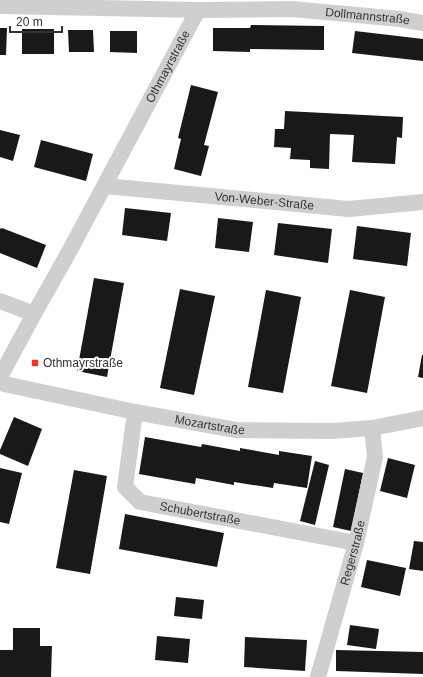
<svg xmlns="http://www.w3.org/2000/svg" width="423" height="677" viewBox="0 0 423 677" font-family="Arial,sans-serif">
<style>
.building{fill:#191919}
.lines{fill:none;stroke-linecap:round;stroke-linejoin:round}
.minor{stroke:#cfcfcf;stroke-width:16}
.poi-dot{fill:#f63127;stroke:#fff;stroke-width:1.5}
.labels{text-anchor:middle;stroke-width:4;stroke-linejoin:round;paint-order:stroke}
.street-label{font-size:12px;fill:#323232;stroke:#fff}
.poi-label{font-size:12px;fill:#323232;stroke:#fff;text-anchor:start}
</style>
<rect width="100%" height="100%" fill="#fff"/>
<g class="building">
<path d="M251 25 324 26V50L250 49V52L213 51V28H250Z"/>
<path d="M0 28H7L6 55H0Z"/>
<rect x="22" y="29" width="32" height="25"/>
<path d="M68 30H93L94 52H69Z"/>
<path d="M110 31H137V53L110 52Z"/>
<path d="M355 31 423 39V61L352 53Z"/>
<path d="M191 85 218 92 204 145 209 146 201 176 174 169 181 139 178 138Z"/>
<path d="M285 111 403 117 402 138 397 137 395 164 352 162 354 135 330 134 329 169 310 168V160L290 159 291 148 274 147 275 129H284Z"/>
<path d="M0 130 20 135 13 161 0 157Z"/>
<path d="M41 140 93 154 86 181 34 167Z"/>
<path d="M125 208 171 213 167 241 122 235Z"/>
<path d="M218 218 253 222 249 252 215 248Z"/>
<path d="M278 223 332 229 328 263 274 255Z"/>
<path d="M357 226 411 233 407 266 353 259Z"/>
<path d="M0 228 1 229 2 228 46 245 37 268 0 253Z"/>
<path d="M94 278 124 283 107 377 77 371Z"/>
<path d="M180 289 215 296 194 395 160 388Z"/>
<path d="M266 290 301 297 283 393 248 387Z"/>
<path d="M350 290 385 297 367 393 331 386Z"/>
<path d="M422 355H423V378L418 377Z"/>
<path d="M14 417 42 429 28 466 0 454V450Z"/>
<path d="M145 437 201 447 202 444 240 451V448L279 455V451L312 456 307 488 274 483 273 488 234 482V485L196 478 195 484 139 474Z"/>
<path d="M388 458 415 465 407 498 380 491Z"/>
<path d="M315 461 329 465 315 525 300 521Z"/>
<path d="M0 468 22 473 9 524 0 522Z"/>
<path d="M345 469 363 473 351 531 333 527Z"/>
<path d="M74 470 107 476 90 574 56 568Z"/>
<path d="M125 514 224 533 217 567 119 549Z"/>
<path d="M414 541 423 542V571L409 569Z"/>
<path d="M367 560 406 568 400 596 361 587Z"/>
<path d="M176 597 204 600 202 619 174 616Z"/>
<path d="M350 625 379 629 376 649 347 645Z"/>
<path d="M13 628H40V646H52L51 677H0V650H13Z"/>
<path d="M157 636 190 639 188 663 155 660Z"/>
<path d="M245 637 307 640 305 671 244 667Z"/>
<path d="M336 650 423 652V674L336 671Z"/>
</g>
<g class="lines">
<g class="minor">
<path id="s1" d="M0 6 198 10 292 9 400 19 423 23"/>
<path id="s2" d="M105 186 349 209 423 202"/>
<path d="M0 301 34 314"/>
<path id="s3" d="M0 377 34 314 70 250 198 10"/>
<path id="s4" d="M0 383 135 412 236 430 332 431 372 428 423 418"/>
<path id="s5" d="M135 412 125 487 140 502 356 543"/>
<path id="s6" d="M318 677 356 543 375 457 372 428"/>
</g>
</g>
<rect class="poi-dot" x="31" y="359" width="8" height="8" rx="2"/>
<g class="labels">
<g class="street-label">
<text dy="4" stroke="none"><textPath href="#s1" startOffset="368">Dollmannstraße</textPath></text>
<text dy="4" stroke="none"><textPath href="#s3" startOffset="353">Othmayrstraße</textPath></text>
<text dy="4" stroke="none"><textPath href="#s2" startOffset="160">Von-Weber-Straße</textPath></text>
<text dy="4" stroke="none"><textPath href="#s4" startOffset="214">Mozartstraße</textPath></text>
<text dy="4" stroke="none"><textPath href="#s5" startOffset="158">Schubertstraße</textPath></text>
<text dy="4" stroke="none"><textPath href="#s6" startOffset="129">Regerstraße</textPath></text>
</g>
<g class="poi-label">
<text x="43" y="367">Othmayrstraße</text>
</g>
</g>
<path d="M10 26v6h52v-6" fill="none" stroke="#323232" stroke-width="2"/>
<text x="16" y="26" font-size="12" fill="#323232" stroke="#ffffff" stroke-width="3" paint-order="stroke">20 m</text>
</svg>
